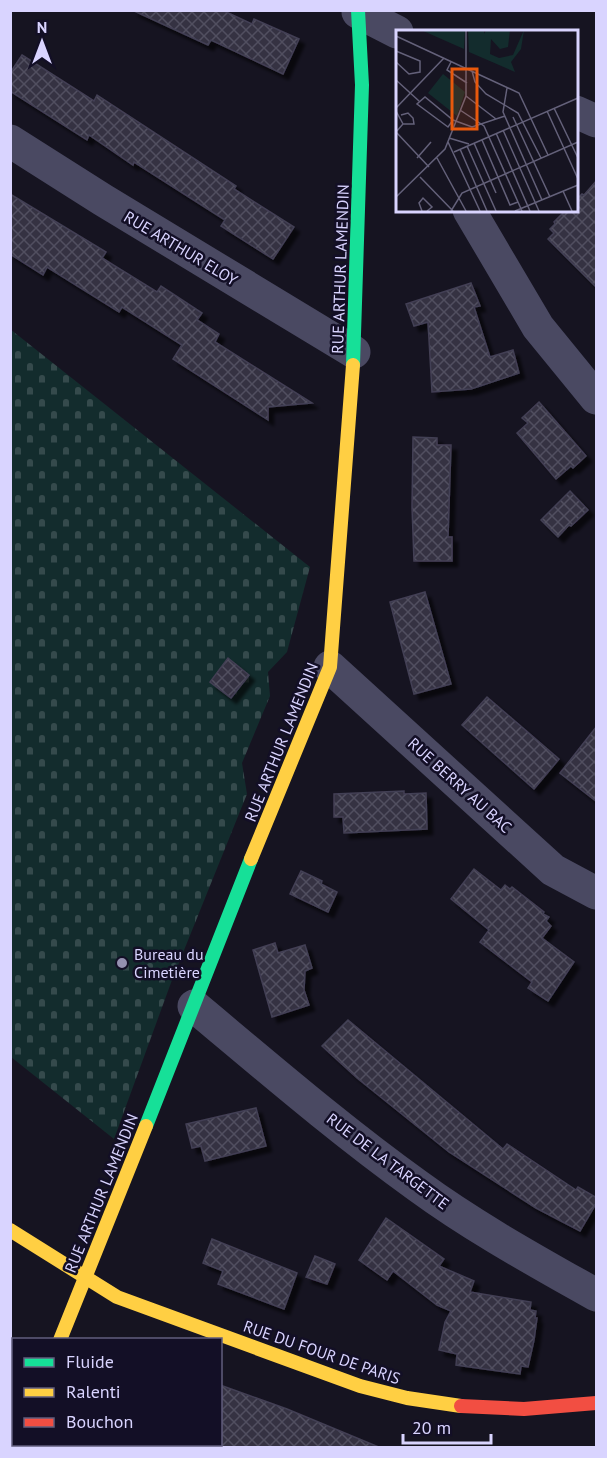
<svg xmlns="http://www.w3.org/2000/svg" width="607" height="1458" viewBox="0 0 607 1458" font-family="'PT Sans',sans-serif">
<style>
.cemetery{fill:url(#cemetery-stones)}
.building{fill:url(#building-cross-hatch);stroke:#433f54;stroke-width:1.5;filter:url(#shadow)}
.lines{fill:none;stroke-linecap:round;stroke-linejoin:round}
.street{stroke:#4a4962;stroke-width:33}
.fast{stroke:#16e098;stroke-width:14}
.slow{stroke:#ffcf43;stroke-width:14}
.jam{stroke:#f24e42;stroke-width:14}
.poi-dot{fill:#9591b1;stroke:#130f26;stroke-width:2}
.labels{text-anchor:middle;stroke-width:5;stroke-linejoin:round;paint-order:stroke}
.street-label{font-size:16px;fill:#d9d4ff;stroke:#130f26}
.poi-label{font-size:16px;fill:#d9d4ff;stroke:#130f26;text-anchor:start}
.inset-road{fill:none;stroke:#64617a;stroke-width:1.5}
.view{fill:#e8590c;fill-opacity:0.15;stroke:#e8590c;stroke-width:3}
.inset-edge{fill:none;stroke:#d9d4ff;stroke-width:3}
</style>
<defs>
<pattern id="cemetery-stones" width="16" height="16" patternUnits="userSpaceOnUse" patternTransform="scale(1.5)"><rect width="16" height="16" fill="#132c2d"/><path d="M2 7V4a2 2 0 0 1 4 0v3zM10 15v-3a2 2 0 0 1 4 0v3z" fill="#354a4c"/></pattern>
<pattern id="building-cross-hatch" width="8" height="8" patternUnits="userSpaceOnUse" patternTransform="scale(1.5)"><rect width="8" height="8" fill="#343243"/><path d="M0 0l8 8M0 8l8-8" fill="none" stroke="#514f5f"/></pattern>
<filter id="shadow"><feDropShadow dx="5.5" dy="5.5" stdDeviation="1.5" flood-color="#0009"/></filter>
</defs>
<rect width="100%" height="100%" fill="#161421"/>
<path class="cemetery" d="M10 329 310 567 287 652 268 672 270 696 242 763 247 794 172 980 114 1139 11 1057Z"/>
<g class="building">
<path d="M132 10H222L252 24 254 19 299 39 283 74 211 40 208 45Z"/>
<path d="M22 55 94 101 97 95 236 186 234 189 294 227 273 259 221 226 225 220 134 162 133 165 89 135 87 140 10 91V73Z"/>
<path d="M597 180V288L548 239 554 233 550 229 555 224 554 222 566 210H576V200L582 194 584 195Z"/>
<path d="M10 194 106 252 102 258 157 292 161 286 202 313 197 320 219 334 215 342 312 403 268 407V420L173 359 182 345 122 307 119 312 47 267 43 275 10 254Z"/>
<path d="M471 283 480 306 474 307 490 357 513 350 519 373 471 389 432 392 428 322 414 326 406 304Z"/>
<path d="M539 402 586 456 573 468 571 466 556 479 517 433 528 423 522 418Z"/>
<path d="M413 437 437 438V445H451L448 537H452V561H414L412 507Z"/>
<path d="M570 491 588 510 571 526 569 525 558 537 541 520Z"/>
<path d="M425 592 451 684 414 694 390 602Z"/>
<path d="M228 658 249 675 231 698 210 682Z"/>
<path d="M487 697 559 759 534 789 462 725Z"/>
<path d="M597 726V802L560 773Z"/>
<path d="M404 791V794L426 793 427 829 344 833 343 817H334V794Z"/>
<path d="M474 869 501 890 505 885 510 889 512 887 544 912 543 914 549 917 546 921 551 926 542 938 574 962 548 1001 528 988 532 982 480 942 489 930 451 899Z"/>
<path d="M301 871 322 881 321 884 337 892 328 912 290 894Z"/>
<path d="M275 943 278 953 305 945 312 968 305 971 304 990 309 1005 272 1017 253 950Z"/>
<path d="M348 1020 503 1149 507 1144 576 1190 578 1187 597 1198V1202L580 1231 536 1208 449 1152 357 1078 322 1046Z"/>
<path d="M256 1108 266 1146 205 1161 201 1146 192 1148 186 1124Z"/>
<path d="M386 1218 444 1259 439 1266 474 1281 470 1292 531 1302 530 1310 536 1311 535 1318H537L534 1340 528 1367 521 1366 520 1374 456 1365 457 1354 439 1350 445 1322 451 1311 437 1305 393 1271 387 1280 359 1260Z"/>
<path d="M212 1239 297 1273 284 1309 218 1284 223 1271 203 1263Z"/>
<path d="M315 1256 335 1264 327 1284 306 1277Z"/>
<path d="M220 1385 287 1409 381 1448H220Z"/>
</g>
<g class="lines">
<g class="street">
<path d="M358 12 397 32"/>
<path d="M576 112 596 121"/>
<path d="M10 141 103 200 354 352"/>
<path d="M469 210 538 327 596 398"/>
<path d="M330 667 553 870 596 893"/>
<path d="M194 1006C267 1067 340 1130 418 1186 474 1227 536 1261 596 1295"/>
</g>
<g class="fast">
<path d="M353 365 362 85 358 10"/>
<path d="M146 1126 251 859"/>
</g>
<g class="slow">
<path d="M251 859 330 667 353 365"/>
<path d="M10 1230 117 1297 360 1386 407 1398 461 1406"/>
<path d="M60 1340 146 1126"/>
<path d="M17 1448 18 1444"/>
</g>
<path class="jam" d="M461 1406 524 1409 596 1403"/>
</g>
<circle class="poi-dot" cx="122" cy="963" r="6"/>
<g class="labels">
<g class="street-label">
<text transform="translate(181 248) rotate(31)" y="6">RUE ARTHUR ELOY</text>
<text transform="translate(340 269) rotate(-88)" y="6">RUE ARTHUR LAMENDIN</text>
<text transform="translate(281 742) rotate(-68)" y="6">RUE ARTHUR LAMENDIN</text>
<text transform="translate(460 785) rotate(42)" y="6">RUE BERRY AU BAC</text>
<text transform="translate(388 1161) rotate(37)" y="6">RUE DE LA TARGETTE</text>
<text transform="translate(101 1193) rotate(-68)" y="6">RUE ARTHUR LAMENDIN</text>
<text transform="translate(322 1352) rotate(19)" y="6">RUE DU FOUR DE PARIS</text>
</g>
<g class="poi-label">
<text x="134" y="960">Bureau du<tspan x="134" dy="18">Cimetière</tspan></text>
</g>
</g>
<g transform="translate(396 30)">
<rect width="182" height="182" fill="#161421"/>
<path d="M25 0H69L68 19ZM72 0H88V4L90 0H114L112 17 104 19 95 9 94 24 103 28 117 25 128 0 125 19 115 32 119 42 73 22Z" fill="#132c2d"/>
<path d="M47 44 69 62 61 86 32 63Z" fill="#132c2d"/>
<path class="inset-road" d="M0 6 71 39M0 21 24 31V42L13 44 0 32M55 32 51 40 71 53M71 39 123 63 152 125M76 41 79 52 90 64 122 83 145 128M0 50 23 71M111 58 107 82 146 170M70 66 100 89M0 78 48 28M158 78 182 128M64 80 88 96 126 181M0 81 7 94 0 102M151 81 182 149M5 85 12 83 17 88 18 94H7M117 87 154 167M57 90 52 97 21 74 29 67 57 90 76 97 109 86M107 100 143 181M0 102 33 137M100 103 134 181M53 108 73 114M86 110 114 175 122 172M52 112 84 181M78 113 100 163M71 116 100 181M64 119 91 181M58 122 182 68M21 128 35 112M41 128 70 181M24 147 57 181M167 161 176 181M0 167 49 119 70 66V0M26 181 23 173 27 168 36 177 31 181M55 181 66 163 182 112M119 181 182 155"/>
<path class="view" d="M56 39H81V99H56Z"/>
<rect width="182" height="182" class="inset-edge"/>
</g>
<rect width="607" height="1458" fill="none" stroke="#d9d4ff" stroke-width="24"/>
<rect x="12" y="1338" width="210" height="108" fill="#130f26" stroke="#625e7d" stroke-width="1.5"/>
<rect x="24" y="1358" width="30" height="9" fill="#16e098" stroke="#625e7d" stroke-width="1.5"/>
<text x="66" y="1368" font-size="18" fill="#d9d4ff">Fluide</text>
<rect x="24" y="1388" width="30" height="9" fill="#ffcf43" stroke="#625e7d" stroke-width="1.5"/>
<text x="66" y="1398" font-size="18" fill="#d9d4ff">Ralenti</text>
<rect x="24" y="1418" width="30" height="9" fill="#f24e42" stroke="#625e7d" stroke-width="1.5"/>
<text x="66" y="1428" font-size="18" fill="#d9d4ff">Bouchon</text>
<g transform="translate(42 42)" stroke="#130f26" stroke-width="4.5" paint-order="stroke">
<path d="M0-4.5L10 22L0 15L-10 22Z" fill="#d9d4ff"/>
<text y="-9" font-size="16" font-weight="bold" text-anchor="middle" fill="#d9d4ff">N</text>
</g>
<path d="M403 1434v9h88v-9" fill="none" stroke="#d9d4ff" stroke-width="3"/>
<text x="412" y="1434" font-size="18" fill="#d9d4ff" stroke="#130f26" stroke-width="4.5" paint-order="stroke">20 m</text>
</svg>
